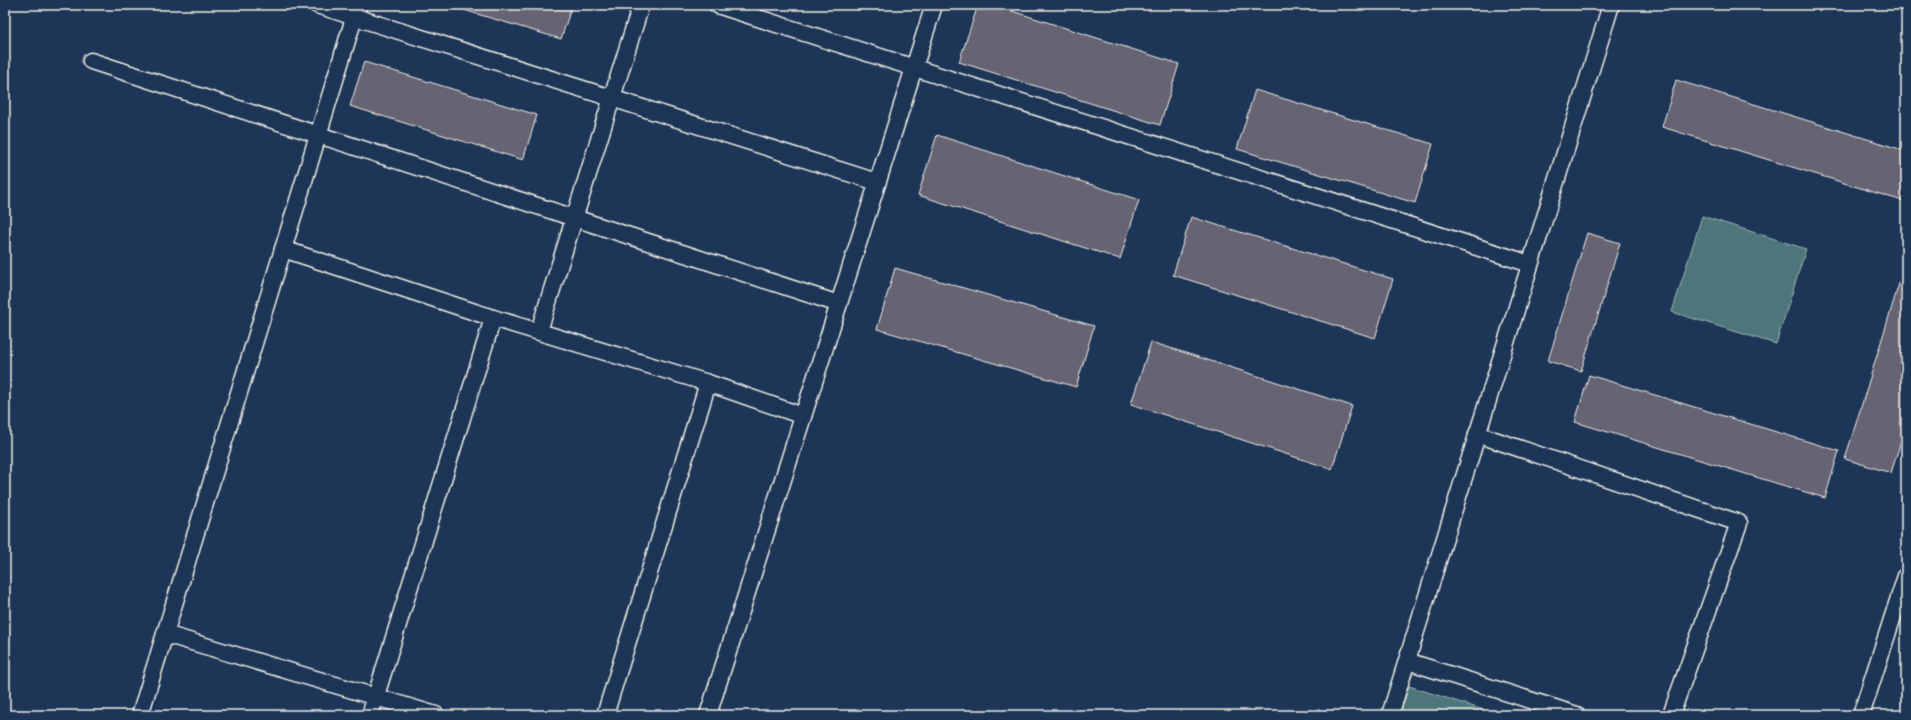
<svg xmlns="http://www.w3.org/2000/svg" width="1911" height="720" viewBox="0 0 1911 720" font-family="Sriracha,sans-serif">
<style>
.green{fill:#4e767a;stroke:#a1b4b1}
.building{fill:#666372;stroke:#f4f1e8}
.lines{fill:none;stroke-linecap:round;stroke-linejoin:round}
.service-casing{stroke:#f4f1e8;stroke-width:19}
.service{stroke:#1d3557;stroke-width:16}
</style>
<rect width="100%" height="100%" fill="#1d3557"/>
<filter id="ink" filterUnits="userSpaceOnUse"><feTurbulence type="fractalNoise" baseFrequency=".025" numOctaves="2"/><feDisplacementMap in="SourceGraphic" scale="8" xChannelSelector="R" yChannelSelector="G"/><feConvolveMatrix kernelMatrix="1 2 1 2 8 2 1 2 1" color-interpolation-filters="sRGB"/></filter>
<g filter="url(#ink)">
<g class="green">
<path d="M1702 216 1806 249 1776 344 1672 312Z"/>
<path d="M1409 686 1499 715H1400Z"/>
</g>
<g class="building">
<path d="M447 5H572L561 39Z"/>
<path d="M978 5H993L1179 64 1160 125 959 62Z"/>
<path d="M364 62 537 115 523 160 350 106Z"/>
<path d="M1676 80 1906 151V202L1662 127Z"/>
<path d="M1255 90 1433 144 1415 203 1237 149Z"/>
<path d="M937 135 1139 200 1120 259 918 195Z"/>
<path d="M1191 217 1393 279 1375 338 1173 275Z"/>
<path d="M1587 233 1620 243 1581 371 1548 361Z"/>
<path d="M1906 261V425L1891 473 1845 459Z"/>
<path d="M895 268 1094 326 1076 387 877 329Z"/>
<path d="M1151 342 1352 406 1332 469 1131 404Z"/>
<path d="M1589 375 1839 451 1825 498 1575 422Z"/>
</g>
<g class="lines">
<g class="service-casing">
<g id="service">
<path d="M317 5 877 182"/>
<path d="M717 5 1530 264"/>
<path d="M91 61 839 304"/>
<path d="M283 249 493 318 708 383 803 416"/>
<path d="M539 331 641 5"/>
<path d="M1477 434 1739 523 1671 715"/>
<path d="M165 634 436 715"/>
<path d="M1407 661 1577 715"/>
<path d="M140 715 358 5"/>
<path d="M370 715 493 318"/>
<path d="M605 715 708 383"/>
<path d="M708 715 934 5"/>
<path d="M1390 715 1611 5"/>
<path d="M1861 715 1906 576"/>
</g>
</g>
<use href="#service" class="service"/>
</g>
</g>
<rect width="1911" height="720" fill="none" stroke="#1d3557" stroke-width="20"/>
<rect x="10" y="10" width="1891" height="700" fill="none" stroke="#f4f1e8" stroke-width="1.5" filter="url(#ink)"/>
</svg>
